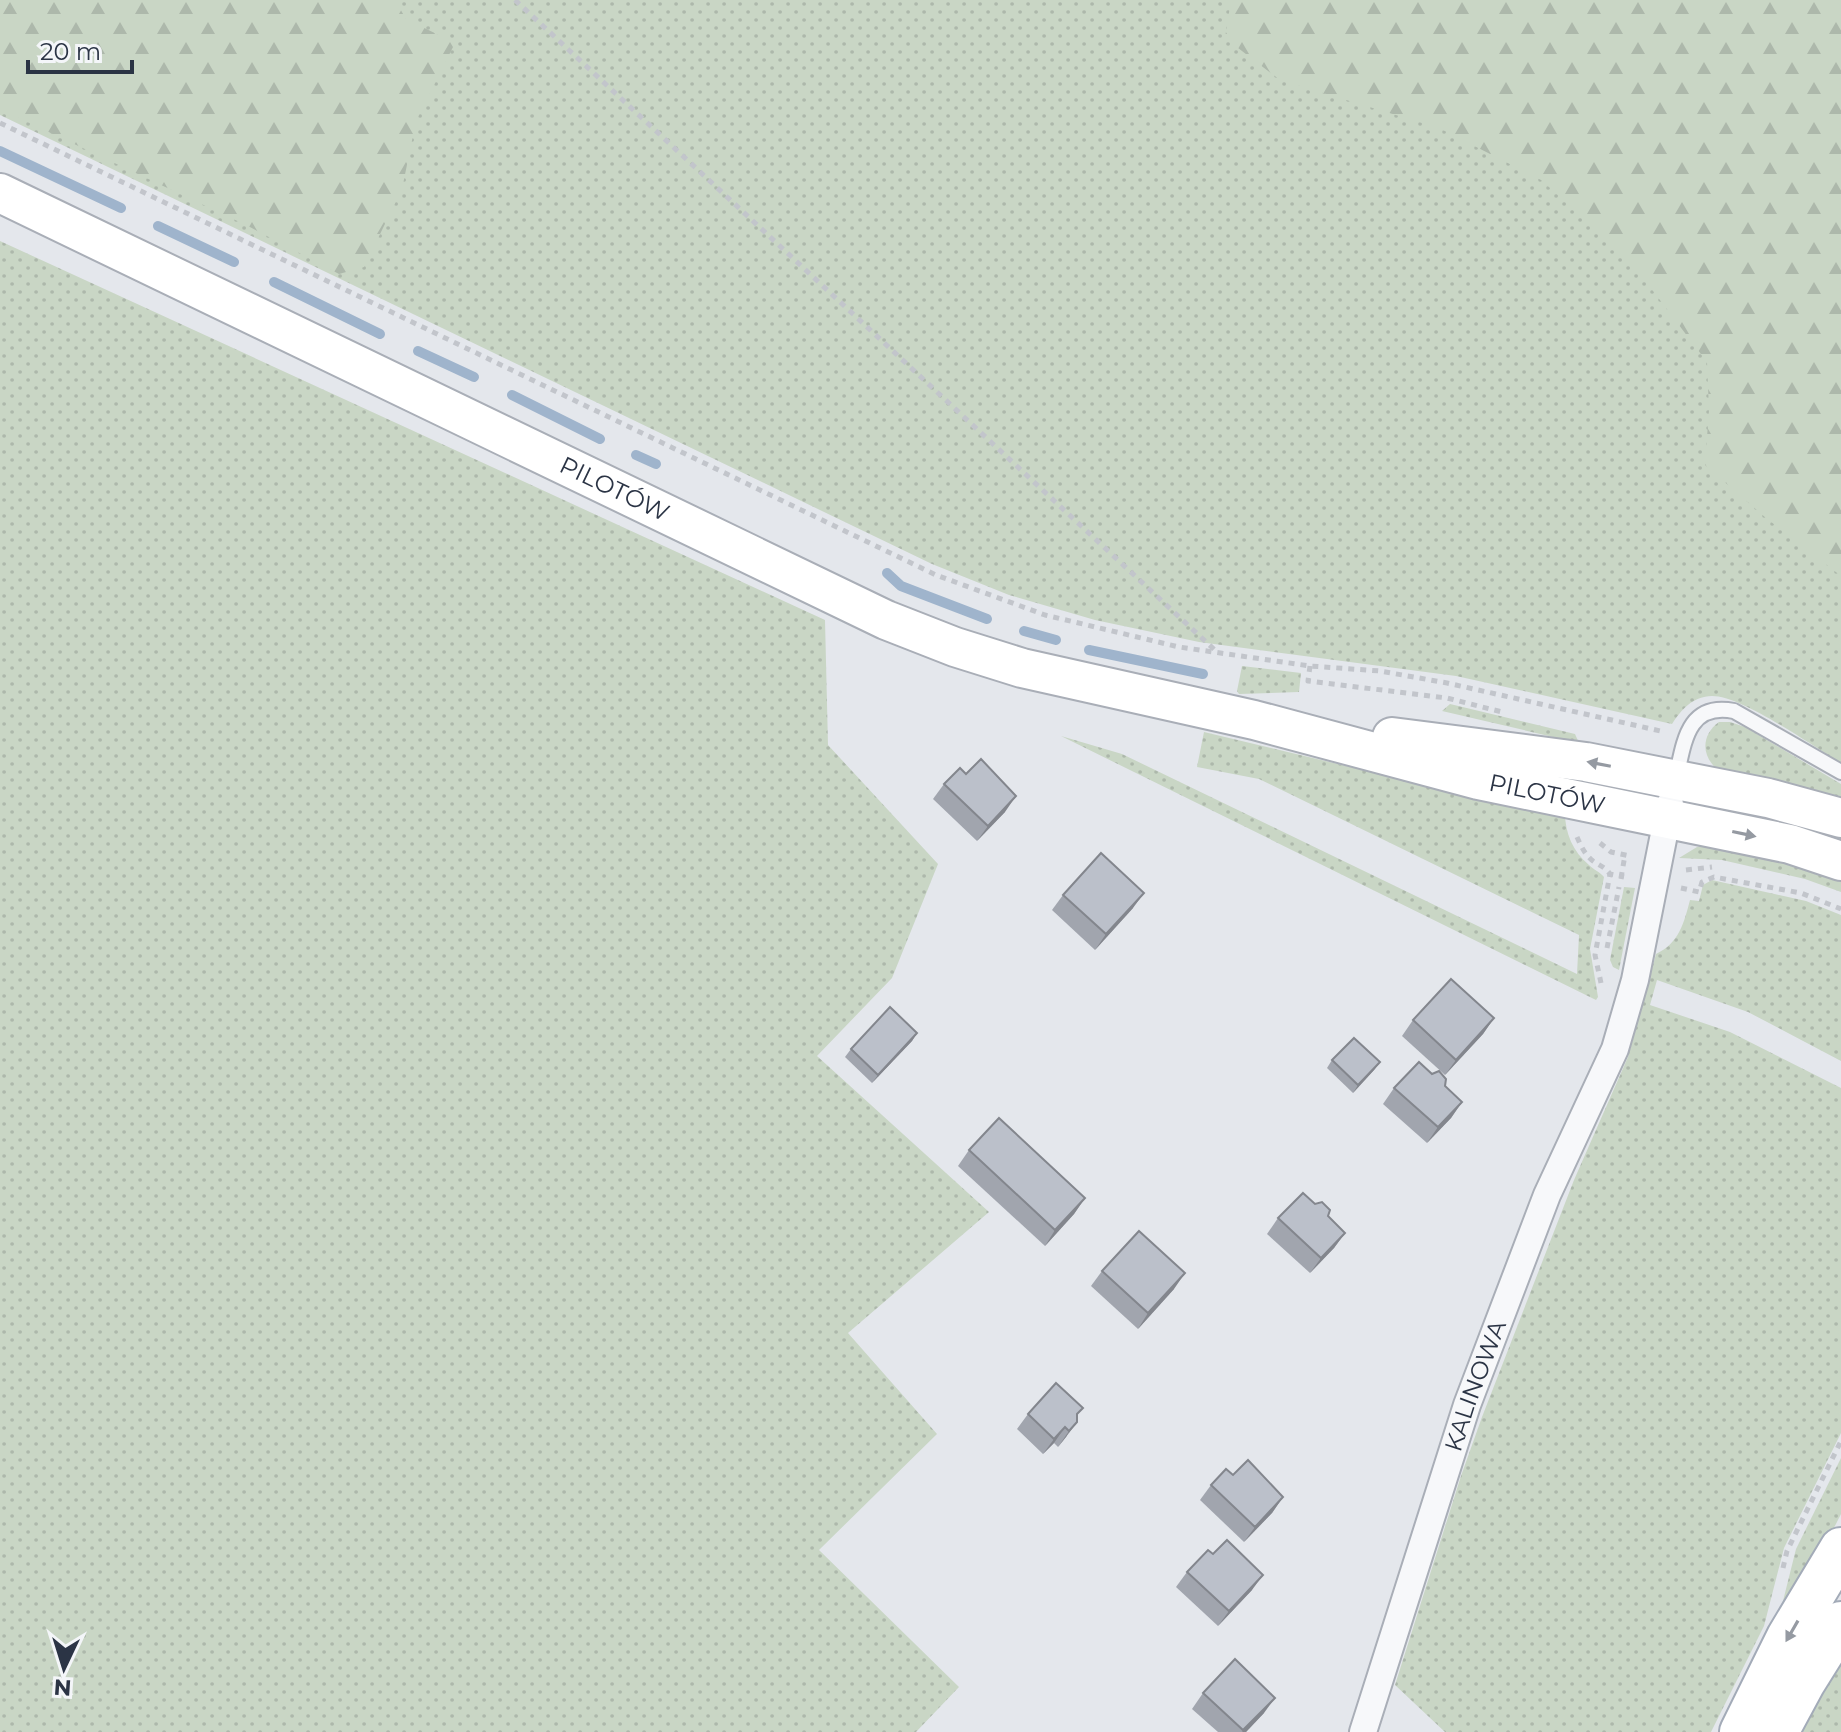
<svg xmlns="http://www.w3.org/2000/svg" width="1841" height="1732" viewBox="0 0 1841 1732" font-family="Montserrat,sans-serif">
<style>
.green{fill:url(#green-dots)}
.forest{fill:url(#forest-firs)}
.lines{fill:none;stroke-linecap:round;stroke-linejoin:round}
.stream{stroke:#9fb4cc;stroke-width:10}
.lane-casing{stroke:#a9aeb7;stroke-width:18}
.street-casing{stroke:#a9aeb7;stroke-width:30}
.secondary-casing{stroke:#a9aeb7;stroke-width:42}
.primary-casing{stroke:#a3abb8;stroke-width:46}
.path{stroke:#c2c5cb;stroke-width:5;stroke-dasharray:6 6;stroke-linecap:butt}
.lane{stroke:#f7f8fa;stroke-width:14}
.street{stroke:#f7f8fa;stroke-width:26}
.secondary{stroke:#fff;stroke-width:38}
.primary{stroke:#fff;stroke-width:42}
.wall{fill:#a1a5ae}
.shaded-wall{fill:#83868d}
.building{fill:#bbc0ca;stroke:#83868d;stroke-width:2}
.oneway{fill:#959aa2}
.labels{text-anchor:middle;stroke-width:8;stroke-linejoin:round;paint-order:stroke}
.street-label{font-size:24px;fill:#2b3445;stroke:#f4f6f9}
</style>
<defs>
<pattern id="green-dots" width="8" height="8" patternUnits="userSpaceOnUse" patternTransform="scale(2)"><rect width="8" height="8" fill="#c9d6c5"/><path d="M2 2h.1M6 6h.1" fill="none" stroke="#adb8ab" stroke-width="1.8" stroke-linecap="round"/></pattern>
<pattern id="forest-firs" width="22" height="20" patternUnits="userSpaceOnUse" patternTransform="scale(2)"><rect width="22" height="20" fill="#c9d6c5"/><path d="M5 1l3.5 6h-7zM16 11l3.5 6h-7z" fill="#adb8ab"/></pattern>
</defs>
<rect width="100%" height="100%" fill="#e4e7ec"/>
<g class="green">
<path d="M0 0H1841V763C1812 746 1743 696 1712 696 1693 696 1681 710 1672 724L1456 676 1199 642 1095 620 1009 595 932 564 0 115Z"/>
<path d="M0 241 825 620 828 745 938 864 892 978 817 1056 989 1212 848 1333 937 1434 819 1550 959 1687 916 1732H0Z"/>
<path d="M1242 666 1301 673 1299 692 1239 694 1237 691Z"/>
<path d="M1450 704 1575 734 1579 743 1442 711Z"/>
<path d="M1719 722H1730L1745 727 1841 784V799L1718 770C1701 756 1701 735 1719 722Z"/>
<path d="M1204 732 1430 786 1565 813C1565 833 1573 852 1589 865 1594 870 1600 872 1604 877L1590 949 1598 997 1596 1000 1061 736 1122 754 1577 974 1579 935 1259 779 1197 767Z"/>
<path d="M1713 844 1841 877V892L1805 879 1722 860 1679 858 1697 847Z"/>
<path d="M1712 880 1806 901 1841 915V1061L1748 1012 1657 980 1650 1005 1730 1032 1841 1088V1433L1784 1548 1764 1626 1711 1732H1445L1395 1685 1461 1476 1482 1417 1574 1180 1628 1057 1656 954C1679 943 1684 923 1690 900L1699 901 1703 885Z"/>
<path d="M1624 887 1635 888 1619 970 1613 967 1610 960Z"/>
<path d="M1841 1458V1514L1811 1573 1779 1617 1796 1549Z"/>
<path d="M1841 1644V1732H1794Z"/>
</g>
<g class="forest">
<path d="M0 0H395L406 19 455 43 416 121 402 189 364 267 339 274 248 226 0 109Z"/>
<path d="M1231 0H1841V576L1766 518 1705 465 1709 410 1707 362 1625 254 1541 180 1439 128 1280 80 1225 38Z"/>
</g>
<g class="lines">
<g class="stream">
<path d="M0 151 121 208"/>
<path d="M158 226 234 262"/>
<path d="M274 282 380 334"/>
<path d="M418 351 474 377"/>
<path d="M512 395 600 439"/>
<path d="M636 455 656 464"/>
<path d="M887 573 901 586 987 619"/>
<path d="M1024 631 1056 640"/>
<path d="M1089 650 1203 674"/>
</g>
<g class="lane-casing">
<path id="lane" d="M1676 778C1684 743 1687 702 1734 711L1841 772"/>
</g>
<g class="street-casing">
<g id="street">
<path id="s1" d="M1363 1732 1467 1405 1547 1195 1615 1049 1635 980 1670 804"/>
</g>
</g>
<g class="secondary-casing">
<g id="secondary">
<path id="s2" d="M0 193 886 620 955 647 1022 668 1254 720 1478 780 1790 844 1841 861"/>
<path d="M1392 737 1586 762 1768 798 1841 818"/>
</g>
</g>
<g class="primary-casing">
<g id="primary">
<path d="M1741 1732 1788 1637 1841 1549"/>
<path d="M1777 1732 1804 1682 1841 1623"/>
</g>
</g>
<g class="path">
<path d="M515 0 1218 653"/>
<path d="M0 123 936 575 1045 615 1179 647 1310 666 1380 671 1447 683 1665 732"/>
<path d="M1310 666 1308 681 1447 698 1502 712"/>
<path d="M1577 837C1581 846 1585 855 1593 861 1600 866 1605 867 1610 874L1624 877"/>
<path d="M1600 843 1611 852 1630 856"/>
<path d="M1686 870 1712 867"/>
<path d="M1621 878 1625 855"/>
<path d="M1681 888 1699 892 1702 882 1714 877 1801 893 1841 909"/>
<path d="M1607 948 1619 887"/>
<path d="M1601 983 1595 955 1610 874"/>
<path d="M1783 1568 1787 1551 1841 1441"/>
</g>
<use href="#lane" class="lane"/>
<use href="#street" class="street"/>
<use href="#secondary" class="secondary"/>
<use href="#primary" class="primary"/>
</g>
<g class="wall">
<path d="M944 784 1005 812 977 841 933 799Z"/>
<path d="M1063 895 1133 908 1095 950 1052 910Z"/>
<path d="M1494 1018 1483 1034 1445 1075 1402 1036 1413 1020Z"/>
<path d="M917 1033 912 1041 872 1083 845 1057 851 1049Z"/>
<path d="M1332 1060 1380 1062 1374 1070 1353 1093 1327 1068Z"/>
<path d="M1445 1086 1462 1102 1451 1118 1427 1143 1383 1104 1394 1088Z"/>
<path d="M969 1150 1085 1198 1074 1214 1045 1246 958 1166Z"/>
<path d="M1315 1204 1345 1233 1334 1248 1310 1273 1267 1234 1278 1218Z"/>
<path d="M1102 1271 1174 1289 1138 1329 1091 1286Z"/>
<path d="M1028 1414 1077 1416 1066 1437 1058 1447 1054 1443 1043 1454 1017 1429Z"/>
<path d="M1233 1475 1283 1497 1272 1513 1244 1542 1200 1500 1211 1485Z"/>
<path d="M1187 1572 1252 1590 1218 1626 1176 1587Z"/>
<path d="M1203 1693 1264 1713 1246 1732H1218L1192 1709Z"/>
</g>
<g class="shaded-wall">
<path d="M1016 796 1005 812 977 841 988 826Z"/>
<path d="M1144 893 1133 908 1095 950 1106 934Z"/>
<path d="M1494 1018 1483 1034 1445 1075 1456 1060Z"/>
<path d="M917 1033 912 1041 872 1083 878 1075Z"/>
<path d="M1380 1062 1374 1070 1353 1093 1358 1085Z"/>
<path d="M1462 1102 1451 1118 1427 1143 1438 1127Z"/>
<path d="M1085 1198 1074 1214 1045 1246 1055 1230Z"/>
<path d="M1345 1233 1334 1248 1310 1273 1321 1258Z"/>
<path d="M1185 1273 1174 1289 1138 1329 1148 1313Z"/>
<path d="M1077 1422 1066 1437 1058 1447 1069 1431Z"/>
<path d="M1065 1427 1054 1443 1043 1454 1054 1439Z"/>
<path d="M1283 1497 1272 1513 1244 1542 1255 1527Z"/>
<path d="M1263 1575 1252 1590 1218 1626 1229 1611Z"/>
<path d="M1275 1698 1264 1713 1246 1732H1242Z"/>
</g>
<g class="building">
<path d="M981 759 1016 796 988 826 944 784 960 768 966 774Z"/>
<path d="M1101 853 1144 893 1106 934 1063 895Z"/>
<path d="M1451 979 1494 1018 1456 1060 1413 1020Z"/>
<path d="M890 1007 917 1033 878 1075 851 1049Z"/>
<path d="M1354 1038 1380 1062 1358 1085 1332 1060Z"/>
<path d="M1419 1062 1432 1074 1439 1071 1446 1079 1445 1086 1462 1102 1438 1127 1394 1088Z"/>
<path d="M999 1118 1085 1198 1055 1230 969 1150Z"/>
<path d="M1303 1193 1315 1204 1322 1202 1330 1210 1328 1216 1345 1233 1321 1258 1278 1218Z"/>
<path d="M1139 1231 1185 1273 1148 1313 1102 1271Z"/>
<path d="M1056 1383 1083 1408 1077 1414V1422L1069 1431 1065 1427 1054 1439 1028 1414Z"/>
<path d="M1248 1460 1283 1497 1255 1527 1211 1485 1226 1469 1233 1475Z"/>
<path d="M1227 1540 1263 1575 1229 1611 1187 1572 1208 1550 1213 1554Z"/>
<path d="M1235 1659 1275 1698 1243 1730 1203 1693Z"/>
</g>
<defs><path id="oneway-solid" d="M-6-.8H1V-3.2L6.5 0L1 3.2V.8H-6Z" transform="scale(2)"/></defs>
<g class="oneway">
<use href="#oneway-solid" transform="translate(1599 764) rotate(-169)"/>
<use href="#oneway-solid" transform="translate(1744 834) rotate(12)"/>
<use href="#oneway-solid" transform="translate(1792 1631) rotate(120)"/>
</g>
<g class="labels">
<g class="street-label">
<text dy="8" stroke="none"><textPath href="#s2" startOffset="682">PILOTÓW</textPath></text>
<text dy="8" stroke="none"><textPath href="#s2" startOffset="1668">PILOTÓW</textPath></text>
<text dy="8" stroke="none"><textPath href="#s1" startOffset="364">KALINOWA</textPath></text>
</g>
</g>
<g transform="translate(64 1668) rotate(184)" stroke="#f4f6f9" stroke-width="6" paint-order="stroke">
<path d="M0-6L14 30L0 20L-14 30Z" fill="#2b3445"/>
<text y="-12" font-size="22" font-weight="bold" text-anchor="middle" fill="#2b3445">N</text>
</g>
<path d="M28 60v12h104v-12" fill="none" stroke="#2b3445" stroke-width="4"/>
<text x="40" y="60" font-size="24" fill="#2b3445" stroke="#f4f6f9" stroke-width="6" paint-order="stroke">20 m</text>
</svg>
